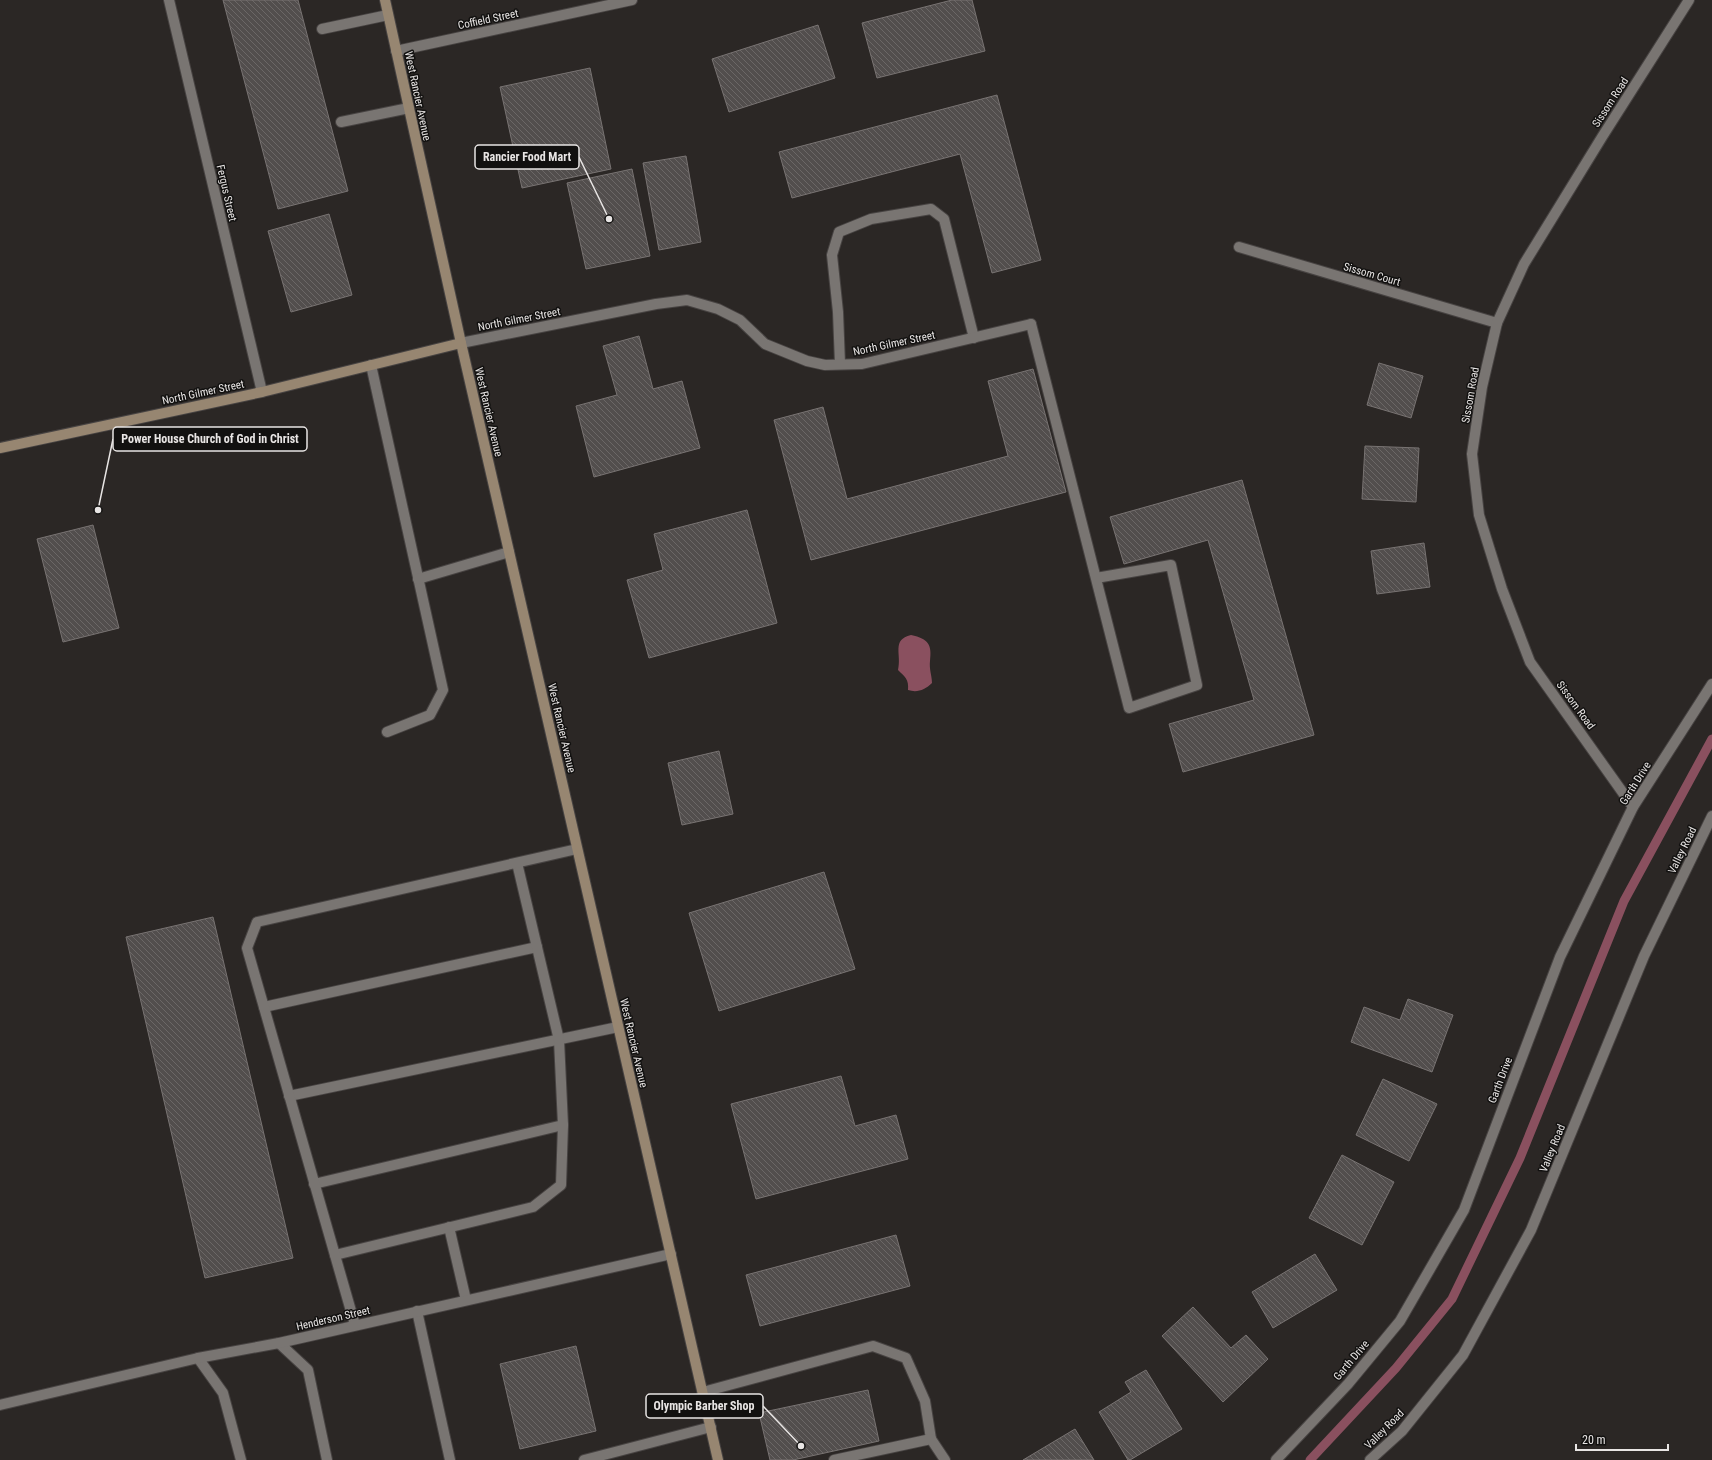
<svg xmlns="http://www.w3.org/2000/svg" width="1712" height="1460" viewBox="0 0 1712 1460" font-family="'Roboto Condensed',sans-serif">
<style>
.water{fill:#8a505f}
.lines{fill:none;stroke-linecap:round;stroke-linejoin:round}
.stream{stroke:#8a505f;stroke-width:9}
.building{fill:url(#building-back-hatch);stroke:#787372}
.lane-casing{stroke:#474342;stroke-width:12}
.street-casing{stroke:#474342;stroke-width:12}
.secondary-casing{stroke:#474342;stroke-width:12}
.lane{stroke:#797572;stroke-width:10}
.street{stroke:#797572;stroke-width:10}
.secondary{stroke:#978671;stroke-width:10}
.labels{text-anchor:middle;stroke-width:3;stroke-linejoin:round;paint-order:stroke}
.street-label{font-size:11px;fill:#e8e5e4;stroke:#121110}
.leader{fill:none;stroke:#e8e5e4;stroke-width:1.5}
.callout-dot{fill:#e8e5e4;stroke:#121110;stroke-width:1.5}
.callout{fill:#121110;stroke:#e8e5e4;stroke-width:1.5}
.callout-label{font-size:12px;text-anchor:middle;font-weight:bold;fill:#e8e5e4}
</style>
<defs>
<pattern id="building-back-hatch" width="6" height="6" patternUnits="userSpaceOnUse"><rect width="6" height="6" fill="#524e4d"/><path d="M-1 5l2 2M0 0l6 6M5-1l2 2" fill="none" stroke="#6b6766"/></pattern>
</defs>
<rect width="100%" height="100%" fill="#2b2725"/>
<path class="water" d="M911 635C929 639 932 645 930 661 929 669 932 676 932 683 925 690 917 693 908 690 909 679 905 677 898 670 902 654 891 640 911 635Z"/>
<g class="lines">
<path class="stream" d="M1310 1460 1396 1368 1452 1299 1520 1158 1624 901 1712 739"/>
</g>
<g class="building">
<path d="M223 0H298L348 191 278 209Z"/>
<path d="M952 0H972L985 51 877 78 862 23Z"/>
<path d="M818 25 835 78 729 112 712 59Z"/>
<path d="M590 68 611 169 522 188 500 87Z"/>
<path d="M997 95 1041 260 992 273 960 154 792 198 779 152Z"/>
<path d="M686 156 701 242 659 250 643 163Z"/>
<path d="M632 169 650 256 586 269 567 183Z"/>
<path d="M329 214 352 295 291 312 268 231Z"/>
<path d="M639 336 653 389 682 381 700 448 594 477 576 406 617 395 603 346Z"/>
<path d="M1379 363 1423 376 1411 418 1367 405Z"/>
<path d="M1033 369 1066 492 811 560 774 420 823 407 847 499 1008 456 988 381Z"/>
<path d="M1365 446 1419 448 1416 502 1362 499Z"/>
<path d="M1242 480 1314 735 1183 772 1169 724 1254 700 1208 540 1124 564 1110 517Z"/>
<path d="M747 510 777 623 649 658 627 580 663 570 654 534Z"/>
<path d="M93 525 119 628 63 642 37 539Z"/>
<path d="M1424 543 1430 587 1377 594 1371 551Z"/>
<path d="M719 751 733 814 682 825 668 763Z"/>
<path d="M824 872 855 969 719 1011 689 913Z"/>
<path d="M213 917 293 1258 205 1278 126 937Z"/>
<path d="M1408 999 1453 1015 1432 1072 1351 1042 1364 1007 1400 1020Z"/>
<path d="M841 1076 855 1126 896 1115 908 1159 756 1199 731 1104Z"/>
<path d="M1383 1079 1437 1104 1409 1161 1356 1135Z"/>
<path d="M1342 1155 1394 1182 1362 1245 1309 1218Z"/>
<path d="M896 1235 910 1286 760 1326 746 1275Z"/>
<path d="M1315 1254 1337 1290 1273 1328 1252 1292Z"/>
<path d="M1193 1307 1231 1348 1246 1335 1268 1359 1223 1402 1162 1336Z"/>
<path d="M576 1346 596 1431 520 1449 500 1364Z"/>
<path d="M1146 1370 1182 1429 1130 1460H1128L1099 1412 1131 1392 1125 1382Z"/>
<path d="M868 1390 879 1441 793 1460H770L759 1413Z"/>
<path d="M1075 1429 1094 1460H1023Z"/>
</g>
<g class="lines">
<g class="lane-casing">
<g id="lane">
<path d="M322 29 388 15"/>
<path d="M341 122 409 108"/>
<path d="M1031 324 1129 708 1197 685 1171 565 1096 578"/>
<path d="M840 364 838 312 832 255 839 232 871 219 931 209 944 219 974 338"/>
<path d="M371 365 443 690 430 715 387 732"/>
<path d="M418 579 509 552"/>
<path d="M264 1007 537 947"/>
<path d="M289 1096 618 1027"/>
<path d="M314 1184 563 1125"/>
<path d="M449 1227 466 1300"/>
<path d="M335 1255 533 1207 561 1185 563 1125 559 1040 517 863"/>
<path d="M417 1311 450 1460"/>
<path d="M355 1325 247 948 257 922 577 849"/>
<path d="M279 1343 308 1370 327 1460"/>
<path d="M198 1358 223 1393 241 1460"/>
<path d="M703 1392 873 1346 906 1358 925 1401 931 1439"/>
<path d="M584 1460 711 1427"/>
<path d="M834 1460 931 1439 945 1460"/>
</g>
</g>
<g class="street-casing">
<g id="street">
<path d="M169 0 262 392"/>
<path d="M396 51 632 0"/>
<path d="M1239 247 1497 323"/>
<path d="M461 343 656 304 687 300 718 309 740 320 765 344 807 361 825 365 862 364 1031 324"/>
<path d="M1633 807 1530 662 1502 589 1479 515 1472 454 1482 387 1497 323 1524 264 1602 137 1689 0"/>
<path d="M0 1405 198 1358 279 1343 671 1254"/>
<path d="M1276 1460 1348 1384 1400 1321 1464 1210 1560 957 1633 807 1712 684"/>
<path d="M1370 1460 1402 1431 1463 1355 1531 1230 1644 956 1712 816"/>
</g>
</g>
<g class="secondary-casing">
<g id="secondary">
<path d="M385 0 461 343 718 1460"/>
<path d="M0 448 262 392 461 343"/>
</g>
</g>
<use href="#lane" class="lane"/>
<use href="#street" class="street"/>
<use href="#secondary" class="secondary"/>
</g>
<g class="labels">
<g class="street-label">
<text transform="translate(488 19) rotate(-12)" y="4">Coffield Street</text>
<text transform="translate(418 96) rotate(78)" y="4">West Rancier Avenue</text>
<text transform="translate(1610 102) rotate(-57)" y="4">Sissom Road</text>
<text transform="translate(227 193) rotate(77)" y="4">Fergus Street</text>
<text transform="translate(1372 274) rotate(16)" y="4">Sissom Court</text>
<text transform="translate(519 319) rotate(-11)" y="4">North Gilmer Street</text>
<text transform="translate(894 343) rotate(-12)" y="4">North Gilmer Street</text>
<text transform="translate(203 392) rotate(-12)" y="4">North Gilmer Street</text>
<text transform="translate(1470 395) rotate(-80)" y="4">Sissom Road</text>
<text transform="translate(489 412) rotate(77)" y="4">West Rancier Avenue</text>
<text transform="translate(1576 705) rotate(54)" y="4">Sissom Road</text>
<text transform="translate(562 728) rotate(77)" y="4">West Rancier Avenue</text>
<text transform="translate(1635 783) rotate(-58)" y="4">Garth Drive</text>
<text transform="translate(1682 850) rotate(-64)" y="4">Valley Road</text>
<text transform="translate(634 1043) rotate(77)" y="4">West Rancier Avenue</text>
<text transform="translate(1500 1080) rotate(-69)" y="4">Garth Drive</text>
<text transform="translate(1552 1148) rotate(-68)" y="4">Valley Road</text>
<text transform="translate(333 1318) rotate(-13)" y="4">Henderson Street</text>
<text transform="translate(1351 1360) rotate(-50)" y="4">Garth Drive</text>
<text transform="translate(1384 1429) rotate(-45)" y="4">Valley Road</text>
</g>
</g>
<path class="leader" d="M609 219L579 157M98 510L113 439M801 1446L763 1406"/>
<g class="callout-dot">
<circle cx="609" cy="219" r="4"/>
<circle cx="98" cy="510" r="4"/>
<circle cx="801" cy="1446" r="4"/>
</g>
<g class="callout">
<rect x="475" y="145" width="104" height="24" rx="4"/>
<rect x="113" y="427" width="194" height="24" rx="4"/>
<rect x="646" y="1394" width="117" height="24" rx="4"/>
</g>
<g class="callout-label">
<text x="527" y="161">Rancier Food Mart</text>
<text x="210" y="443">Power House Church of God in Christ</text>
<text x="704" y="1410">Olympic Barber Shop</text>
</g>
<path d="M1576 1444v6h92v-6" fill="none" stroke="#e8e5e4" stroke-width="2"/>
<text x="1582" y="1444" font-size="12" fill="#e8e5e4" stroke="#121110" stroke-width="3" paint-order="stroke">20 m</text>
</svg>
